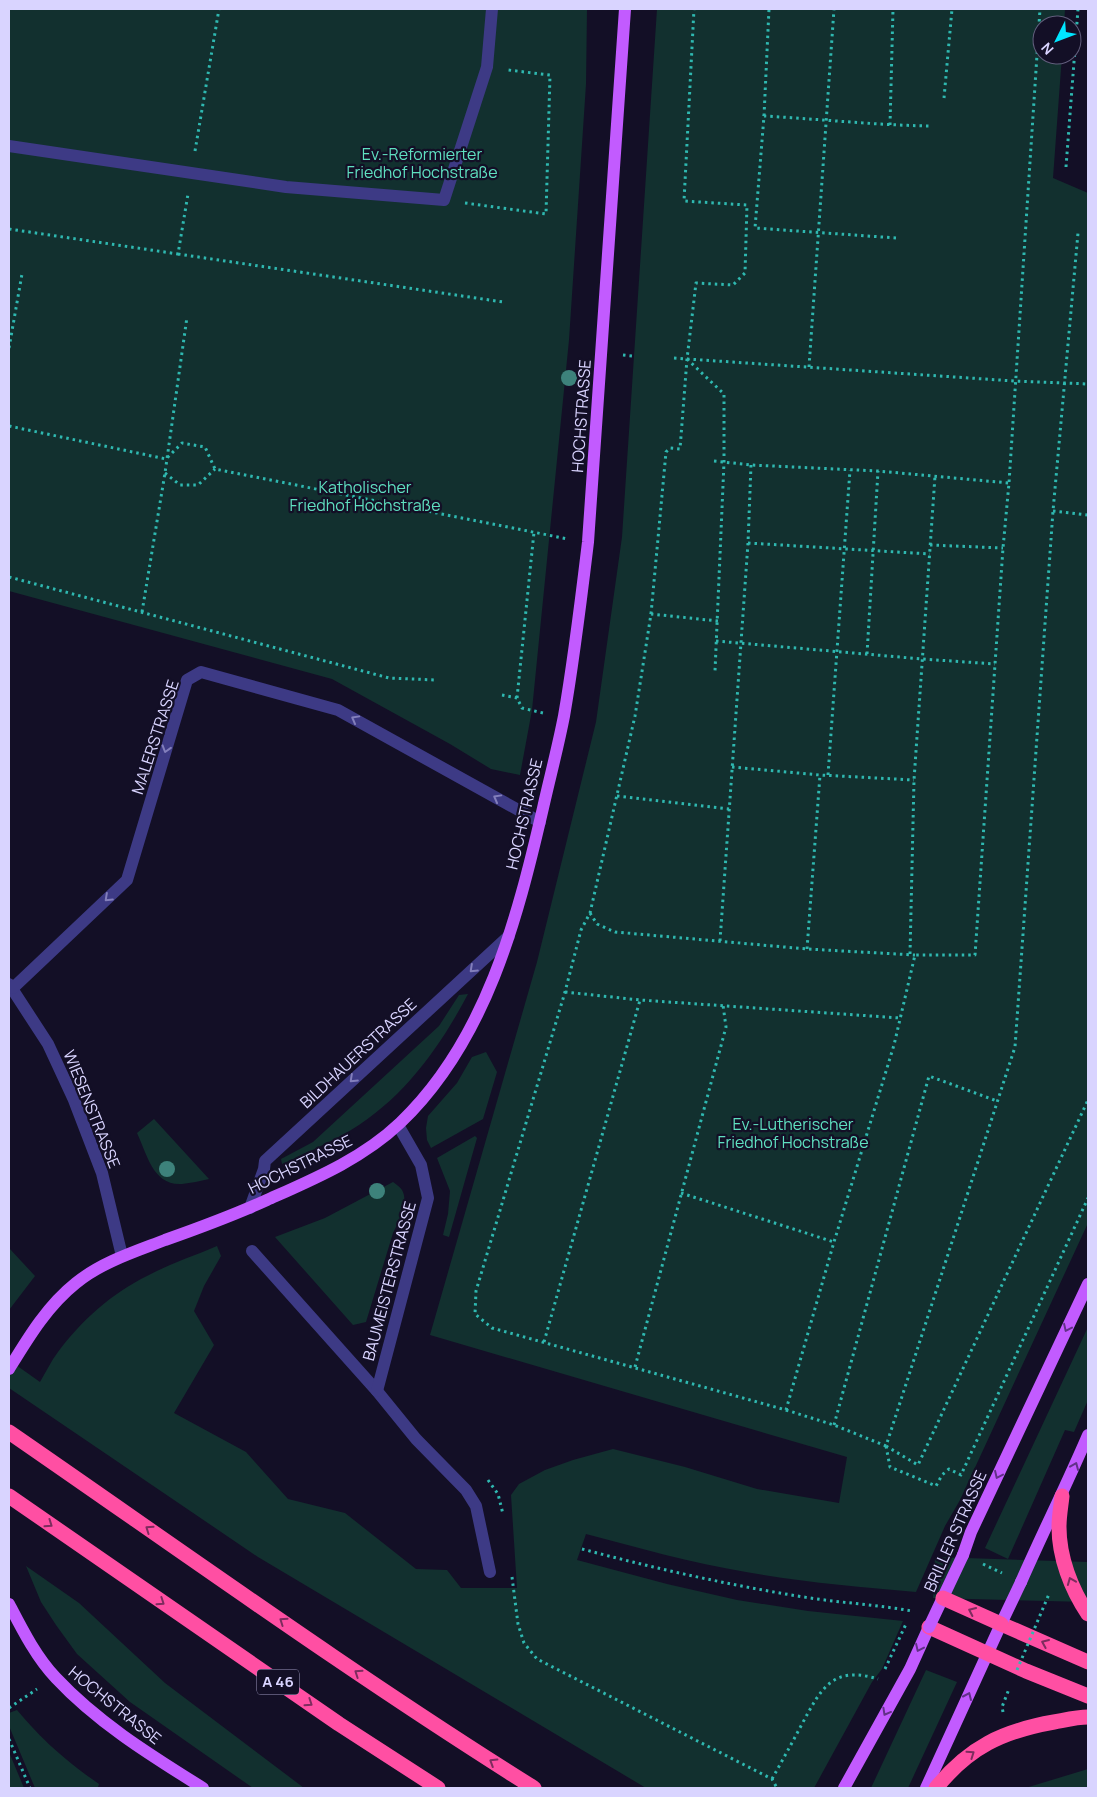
<svg xmlns="http://www.w3.org/2000/svg" width="1097" height="1797" viewBox="0 0 1097 1797" font-family="Manrope,sans-serif">
<style>
.green{fill:#12302f}
.lines{fill:none;stroke-linecap:round;stroke-linejoin:round}
.path{stroke:#2fb8b0;stroke-width:3;stroke-dasharray:2.5 4;stroke-linecap:butt}
.minor{stroke:#3d3a85;stroke-width:12}
.major{stroke:#c25bff;stroke-width:12}
.highway{stroke:#ff4fa3;stroke-width:15}
.path-bridge{stroke:#2fb8b0;stroke-width:3;stroke-dasharray:2.5 4;stroke-linecap:butt}
.major-bridge{stroke:#c25bff;stroke-width:12}
.highway-bridge{stroke:#ff4fa3;stroke-width:15}
.tree{fill:#3d827b}
.oneway{stroke:#837fbc}
.oneway2{stroke:#623188}
.oneway3{stroke:#7d2c5e}
.labels{text-anchor:middle;stroke-width:4.5;stroke-linejoin:round;paint-order:stroke}
.shield{fill:#130f26;stroke:#9e99be;stroke-width:1}
.shield-label{font-size:15px;font-weight:bold;fill:#d9d4ff}
.park-label{font-size:16px;fill:#5fe0c0;stroke:#130f26}
.street-label{font-size:16px;fill:#d9d4ff;stroke:#130f26}
</style>
<rect width="100%" height="100%" fill="#130f26"/>
<g class="green">
<path d="M9 9H587L586 84 569 340 532 710 520 775 491 769 450 744 332 679 9 591Z"/>
<path d="M657 9H1065L1064 25H1042V55H1062L1053 178 1088 193V1223L960 1500 945 1526 916 1592C859 1587 802 1582 746 1572 692 1563 639 1548 586 1534L577 1560 667 1584 737 1600 808 1611 903 1621 882 1669 872 1682 814 1788H646L258 1557 9 1388V1360L40 1382C46 1372 51 1361 58 1352 81 1321 112 1293 147 1276 169 1264 194 1256 217 1246L221 1256 204 1286 194 1311 214 1345 174 1413 246 1452 288 1499 345 1513 416 1569 447 1570 461 1588H517L511 1495 519 1484 545 1470 573 1460 613 1449 685 1467 757 1489 839 1503 847 1457 430 1335 537 962 596 722 622 537Z"/>
<path d="M468 994C440 1047 404 1098 351 1130 329 1143 306 1153 282 1164L281 1159 313 1142 439 1026 459 995Z"/>
<path d="M486 1052 497 1072 483 1119 431 1148 427 1140 426 1128 428 1116 457 1083 472 1057Z"/>
<path d="M154 1119 209 1179C200 1181 191 1183 182 1184 153 1186 147 1154 137 1133Z"/>
<path d="M475 1136 477 1138 449 1237 443 1235 448 1214 450 1191 437 1158Z"/>
<path d="M393 1182C396 1184 400 1187 402 1190 409 1202 399 1221 393 1233L366 1322 353 1325 275 1237 325 1218Z"/>
<path d="M9 1248 35 1276 9 1310Z"/>
<path d="M1088 1327V1400L1074 1432 1065 1430 1008 1559 985 1548Z"/>
<path d="M935 1557 1088 1562V1602L933 1598Z"/>
<path d="M26 1566 79 1603 165 1683 304 1788H253L130 1702 77 1654 56 1625 41 1602Z"/>
<path d="M926 1670 957 1682 908 1788H871Z"/>
<path d="M17 1710C44 1742 65 1760 99 1784L98 1787 100 1788H35L9 1726V1713Z"/>
<path d="M9 1752 24 1788H9Z"/>
<path d="M1088 1769V1788H1025L1032 1786Z"/>
</g>
<g class="lines">
<g class="path">
<path d="M944 98 952 9"/>
<path d="M764 116 769 9"/>
<path d="M890 125 893 9"/>
<path d="M195 151 219 9"/>
<path d="M1066 167 1078 9"/>
<path d="M465 203 546 214 550 75 508 70"/>
<path d="M9 229 178 254 188 194"/>
<path d="M896 238 755 228 764 116C819 119 874 125 929 126"/>
<path d="M178 254 503 302"/>
<path d="M9 348 22 274"/>
<path d="M623 355 632 356"/>
<path d="M674 358 687 359 724 394V462L715 671"/>
<path d="M687 359 1014 381 1088 384"/>
<path d="M809 367 834 9"/>
<path d="M9 426 166 459 182 443 205 447 215 469 568 539"/>
<path d="M714 461 751 465 878 471 1009 483"/>
<path d="M165 473 180 485H198L215 469"/>
<path d="M1053 511 1088 515"/>
<path d="M748 543 930 554"/>
<path d="M930 545 1003 548"/>
<path d="M9 577 389 678 436 680"/>
<path d="M142 612 165 473 187 317"/>
<path d="M651 614 666 452 670 448 680 449 687 359 696 283 733 285 745 273 747 205 684 201 694 9"/>
<path d="M718 621 651 614 635 716 590 913 581 930 565 992 476 1291 475 1314 492 1328 786 1410 834 1242 894 1045 915 955H975L1003 548 1009 483 1040 9"/>
<path d="M716 641 922 659 995 664"/>
<path d="M867 654 878 471"/>
<path d="M502 695 517 698 522 708 543 713"/>
<path d="M517 698 534 532"/>
<path d="M732 767 820 775 914 780"/>
<path d="M828 775 850 470"/>
<path d="M617 796 729 809"/>
<path d="M590 913 597 924 615 932 807 949 915 955"/>
<path d="M720 941 748 543 751 465"/>
<path d="M807 949 820 775"/>
<path d="M910 954 914 780 935 476"/>
<path d="M565 992 640 1000 900 1018"/>
<path d="M681 1193 834 1242"/>
<path d="M544 1342 640 1000"/>
<path d="M635 1367 726 1027 723 1005"/>
<path d="M786 1410 834 1425 886 1446 1015 1047 1053 511 1078 233"/>
<path d="M834 1425 929 1076 997 1101"/>
<path d="M886 1446 918 1465 1088 1100"/>
<path d="M886 1446 890 1467 936 1486 942 1475 949 1469 961 1475 1088 1198"/>
<path d="M488 1480 498 1494 503 1514"/>
<path d="M582 1549C657 1569 733 1586 810 1598 844 1603 879 1605 912 1611"/>
<path d="M983 1564 1002 1573"/>
<path d="M512 1577 518 1624 524 1643 537 1659 772 1779 777 1788"/>
<path d="M9 1708 37 1689"/>
<path d="M1003 1712 1002 1707 1009 1689"/>
<path d="M9 1739 30 1788"/>
<path d="M772 1779C782 1761 792 1743 802 1724 821 1689 832 1665 878 1679"/>
</g>
<g class="minor">
<path d="M9 146 286 187 444 200 487 67 492 9"/>
<path d="M9 984 48 1044 74 1100 102 1173 122 1256"/>
<path d="M13 988 127 880 187 680 201 672 338 710 540 822"/>
<path d="M250 1208 264 1169 265 1161 509 936"/>
<path d="M252 1251 377 1391 416 1439 466 1490 476 1506 490 1572"/>
<path d="M377 1391 428 1198 421 1165 398 1125"/>
</g>
<g class="major">
<path d="M9 1369C28 1338 47 1306 76 1283 102 1262 134 1252 165 1240 199 1228 234 1215 267 1200 314 1179 362 1159 400 1123 486 1041 517 920 543 808 550 777 558 747 564 716 574 659 581 600 588 542L625 9"/>
<path d="M963 1555 971 1532 1088 1284"/>
<path d="M1021 1582C1043 1532 1067 1484 1088 1435"/>
<path d="M9 1604C22 1629 36 1657 56 1678 98 1723 152 1756 203 1788"/>
<path d="M844 1788 910 1669 929 1627"/>
<path d="M926 1788 1001 1624"/>
</g>
<g class="highway">
<path d="M9 1432C183 1552 355 1676 534 1788"/>
<path d="M9 1496 339 1724 438 1788"/>
<path d="M1062 1496C1061 1506 1059 1516 1059 1527 1059 1557 1071 1589 1088 1614"/>
<path d="M1001 1624 1088 1662"/>
<path d="M929 1627 1026 1671 1088 1696"/>
<path d="M936 1788C969 1747 1003 1731 1054 1722 1065 1720 1077 1717 1088 1717"/>
</g>
<g class="path-bridge">
<path d="M885 1669 906 1624"/>
<path d="M1017 1670 1049 1594"/>
</g>
<g class="major-bridge">
<path d="M1001 1624 1021 1582"/>
<path d="M929 1627 963 1555"/>
</g>
<path class="highway-bridge" d="M943 1598 1001 1624"/>
</g>
<g class="tree">
<circle cx="569" cy="378" r="8"/>
<circle cx="167" cy="1169" r="8"/>
<circle cx="377" cy="1191" r="8"/>
</g>
<defs><path id="oneway-chevron" d="M-2-3.5L2.5 0L-2 3.5" fill="none" stroke-width="1.6" stroke-linecap="round" stroke-linejoin="round" transform="scale(1.25)"/></defs>
<g class="oneway">
<use href="#oneway-chevron" transform="translate(355 719) rotate(-151)"/>
<use href="#oneway-chevron" transform="translate(166 749) rotate(107)"/>
<use href="#oneway-chevron" transform="translate(497 798) rotate(-151)"/>
<use href="#oneway-chevron" transform="translate(108 898) rotate(137)"/>
<use href="#oneway-chevron" transform="translate(473 969) rotate(137)"/>
<use href="#oneway-chevron" transform="translate(353 1079) rotate(137)"/>
</g>
<g class="oneway2">
<use href="#oneway-chevron" transform="translate(1067 1328) rotate(115)"/>
<use href="#oneway-chevron" transform="translate(1075 1466) rotate(-67)"/>
<use href="#oneway-chevron" transform="translate(998 1475) rotate(115)"/>
<use href="#oneway-chevron" transform="translate(919 1648) rotate(115)"/>
<use href="#oneway-chevron" transform="translate(968 1696) rotate(-66)"/>
<use href="#oneway-chevron" transform="translate(886 1712) rotate(119)"/>
</g>
<g class="oneway3">
<use href="#oneway-chevron" transform="translate(49 1524) rotate(35)"/>
<use href="#oneway-chevron" transform="translate(149 1529) rotate(-145)"/>
<use href="#oneway-chevron" transform="translate(1071 1581) rotate(-112)"/>
<use href="#oneway-chevron" transform="translate(161 1602) rotate(34)"/>
<use href="#oneway-chevron" transform="translate(972 1611) rotate(-155)"/>
<use href="#oneway-chevron" transform="translate(283 1621) rotate(-145)"/>
<use href="#oneway-chevron" transform="translate(1045 1643) rotate(-157)"/>
<use href="#oneway-chevron" transform="translate(358 1673) rotate(-146)"/>
<use href="#oneway-chevron" transform="translate(309 1703) rotate(34)"/>
<use href="#oneway-chevron" transform="translate(971 1754) rotate(-35)"/>
<use href="#oneway-chevron" transform="translate(493 1762) rotate(-148)"/>
</g>
<g class="labels">
<rect class="shield" x="257" y="1669.5" width="42" height="25" rx="4"/>
<g class="shield-label">
<text x="278" y="1687">A 46</text>
</g>
<g class="park-label">
<text x="422" y="160">Ev.-Reformierter<tspan x="422" dy="18">Friedhof Hochstraße</tspan></text>
<text x="365" y="493">Katholischer<tspan x="365" dy="18">Friedhof Hochstraße</tspan></text>
<text x="793" y="1130">Ev.-Lutherischer<tspan x="793" dy="18">Friedhof Hochstraße</tspan></text>
</g>
<g class="street-label">
<text transform="translate(581 416) rotate(-86)" y="6">HOCHSTRASSE</text>
<text transform="translate(155 737) rotate(-72)" y="6">MALERSTRASSE</text>
<text transform="translate(524 814) rotate(-77)" y="6">HOCHSTRASSE</text>
<text transform="translate(358 1053) rotate(-43)" y="6">BILDHAUERSTRASSE</text>
<text transform="translate(92 1109) rotate(68)" y="6">WIESENSTRASSE</text>
<text transform="translate(300 1164) rotate(-26)" y="6">HOCHSTRASSE</text>
<text transform="translate(389 1281) rotate(-75)" y="6">BAUMEISTERSTRASSE</text>
<text transform="translate(955 1531) rotate(-66)" y="6">BRILLER STRASSE</text>
<text transform="translate(115 1705) rotate(39)" y="6">HOCHSTRASSE</text>
</g>
</g>
<rect width="1097" height="1797" fill="none" stroke="#d9d4ff" stroke-width="20"/>
<g transform="translate(1057 40) rotate(228)"><circle r="24" fill="#130f26" stroke="#625e7d"/>
<path d="M0-4L9 19L0 12L-9 19Z" fill="#00e5ff"/>
<text y="-8" font-size="14" font-weight="bold" text-anchor="middle" fill="#d9d4ff">N</text>
</g>
</svg>
